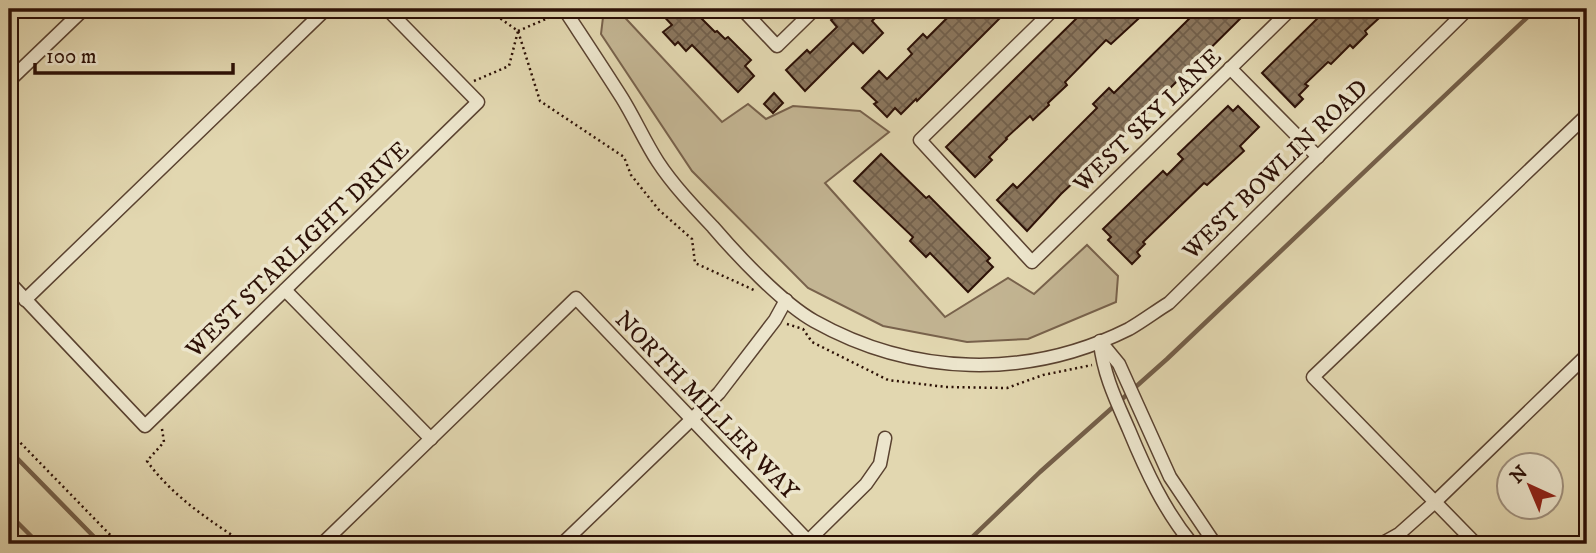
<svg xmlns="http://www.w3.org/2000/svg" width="1596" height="553" viewBox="0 0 1596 553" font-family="'IM FELL DW Pica',serif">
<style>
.grass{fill:#c3b593;stroke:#78624c;stroke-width:2}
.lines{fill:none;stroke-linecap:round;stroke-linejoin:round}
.stream{stroke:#745f49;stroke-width:4.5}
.building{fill:url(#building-cross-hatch);stroke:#2c1006;stroke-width:2}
.minor-casing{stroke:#5a4230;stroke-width:15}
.path{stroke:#2c1006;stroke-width:2.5;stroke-dasharray:2 3.5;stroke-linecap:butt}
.minor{stroke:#ece5cc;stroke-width:12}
.labels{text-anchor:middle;stroke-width:7;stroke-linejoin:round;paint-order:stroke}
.street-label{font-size:24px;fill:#2c1006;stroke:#ece5cc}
</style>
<defs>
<pattern id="building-cross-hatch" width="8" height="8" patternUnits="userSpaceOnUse" patternTransform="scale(1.75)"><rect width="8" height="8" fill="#8b775e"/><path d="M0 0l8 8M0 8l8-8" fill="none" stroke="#72604c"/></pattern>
</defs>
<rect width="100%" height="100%" fill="#e2d7b0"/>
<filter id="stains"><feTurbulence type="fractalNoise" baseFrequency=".00286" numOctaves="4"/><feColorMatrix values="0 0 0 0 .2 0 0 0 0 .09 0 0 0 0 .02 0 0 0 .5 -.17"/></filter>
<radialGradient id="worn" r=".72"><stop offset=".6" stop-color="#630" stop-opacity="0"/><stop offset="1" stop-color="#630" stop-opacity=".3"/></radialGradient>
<path class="grass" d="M604 9H617L722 122 748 104 766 119 793 106 860 111 889 132 825 183 945 317 1008 278 1034 294 1087 245 1118 276 1116 302 1028 339 967 342 883 326 808 288 692 171 601 34Z"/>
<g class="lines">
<g class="stream">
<path d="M9 450 101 544"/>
<path d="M9 514 39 544"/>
<path d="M965 544 1040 472 1167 359 1536 9"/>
</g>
</g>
<g class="building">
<path d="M657 9H709L700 17 715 32 717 31 725 39 728 37 751 60 745 66 754 76 738 92 692 45 686 51 678 42 675 45 663 32 672 25Z"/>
<path d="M857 9H884L872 21 883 33 863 53 853 43 805 91 786 70 807 50 810 53 837 27 831 20 841 10 848 18Z"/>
<path d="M942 9H1009L917 101 916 99 901 114 895 108 887 117 874 104 877 102 862 88 879 71 887 79 912 54 908 49 923 34 927 38 949 16Z"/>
<path d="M1086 9H1149L1111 44 1106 40 1065 82 1067 85 1048 103 1049 105 1033 120 1030 116 1006 138 1007 139 989 157 992 160 975 177 946 147Z"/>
<path d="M1199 9H1250L1153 105 1154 107 1061 194 1027 231 997 200 1013 184 1017 188 1097 108 1093 104 1109 88 1114 93Z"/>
<path d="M1327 9H1389L1365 31 1367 34 1353 48 1350 45 1331 64 1328 62 1305 84 1308 86 1299 95 1303 99 1295 107 1262 73Z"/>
<path d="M774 93 783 103 773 113 764 104Z"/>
<path d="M1228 106 1233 111 1238 106 1259 127 1240 146 1244 151 1207 185 1204 183 1143 242 1145 244 1137 252 1140 256 1132 264 1108 240 1111 237 1103 229 1163 171 1167 175 1183 159 1178 154Z"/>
<path d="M881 154 926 198 929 196 990 258 987 261 993 267 968 292 930 253 926 257 910 241 913 237 854 181Z"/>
</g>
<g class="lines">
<g class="minor-casing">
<g id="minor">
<path d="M564 9C583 38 603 68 622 98 635 119 645 142 658 162 673 185 694 207 713 227 737 255 782 303 814 321 912 376 1027 380 1129 329 1143 321 1156 311 1169 303L1468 9"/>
<path d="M742 9 777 46 815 9"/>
<path d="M1054 9 920 140 1032 262 1291 9"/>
<path d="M1230 68 1318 157"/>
<path d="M9 81 84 9"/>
<path d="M9 282 145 426 478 102 387 9"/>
<path d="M285 290 431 439"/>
<path d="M25 300 326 9"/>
<path d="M1100 341 1119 364 1170 477 1215 544"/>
<path d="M1100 343C1104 376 1116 400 1129 430 1146 471 1164 510 1192 544"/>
<path d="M322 544 576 298 808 541"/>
<path d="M562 544 719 393 775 320 786 300"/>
<path d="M805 544 866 484 880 464 885 438"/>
<path d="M1381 544 1399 534 1435 502 1587 355"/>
<path d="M1476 544 1313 377 1587 115"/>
</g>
</g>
<g class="path">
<path d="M487 9 518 31 540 101 624 157 631 175 659 210 692 239 695 263 756 291"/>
<path d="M518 31 553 16"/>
<path d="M474 81 509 66 518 31"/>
<path d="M787 324 803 329 812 342 888 380 946 387 1007 388 1043 375 1092 365"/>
<path d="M162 429 164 442 147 461C171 495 211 522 246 544"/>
<path d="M9 431 119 544"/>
</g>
<use href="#minor" class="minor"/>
</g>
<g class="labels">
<g class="street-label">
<text transform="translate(1147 120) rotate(-44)" y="8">WEST SKY LANE</text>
<text transform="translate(1275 169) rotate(-44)" y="8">WEST BOWLIN ROAD</text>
<text transform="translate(297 249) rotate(-44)" y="8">WEST STARLIGHT DRIVE</text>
<text transform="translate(707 405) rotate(46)" y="8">NORTH MILLER WAY</text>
</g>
</g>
<rect width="1596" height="553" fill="none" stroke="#e2d7b0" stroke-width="35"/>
<rect x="10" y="10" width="1575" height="532" fill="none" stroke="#2c1006" stroke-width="3.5"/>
<rect x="18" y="18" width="1561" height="518" fill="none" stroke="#2c1006" stroke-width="2"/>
<g transform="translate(1530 486) rotate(316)"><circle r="33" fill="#ece5cc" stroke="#9f907d" stroke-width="2"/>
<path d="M0-5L12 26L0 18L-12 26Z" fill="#8f2418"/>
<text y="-10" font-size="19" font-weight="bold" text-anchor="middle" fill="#2c1006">N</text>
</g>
<path d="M35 63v10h198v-10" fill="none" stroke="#2c1006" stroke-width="3.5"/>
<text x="46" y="63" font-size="21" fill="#2c1006" stroke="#ece5cc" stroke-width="5" paint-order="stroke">100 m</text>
<rect width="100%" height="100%" filter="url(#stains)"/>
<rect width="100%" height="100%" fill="url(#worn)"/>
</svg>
